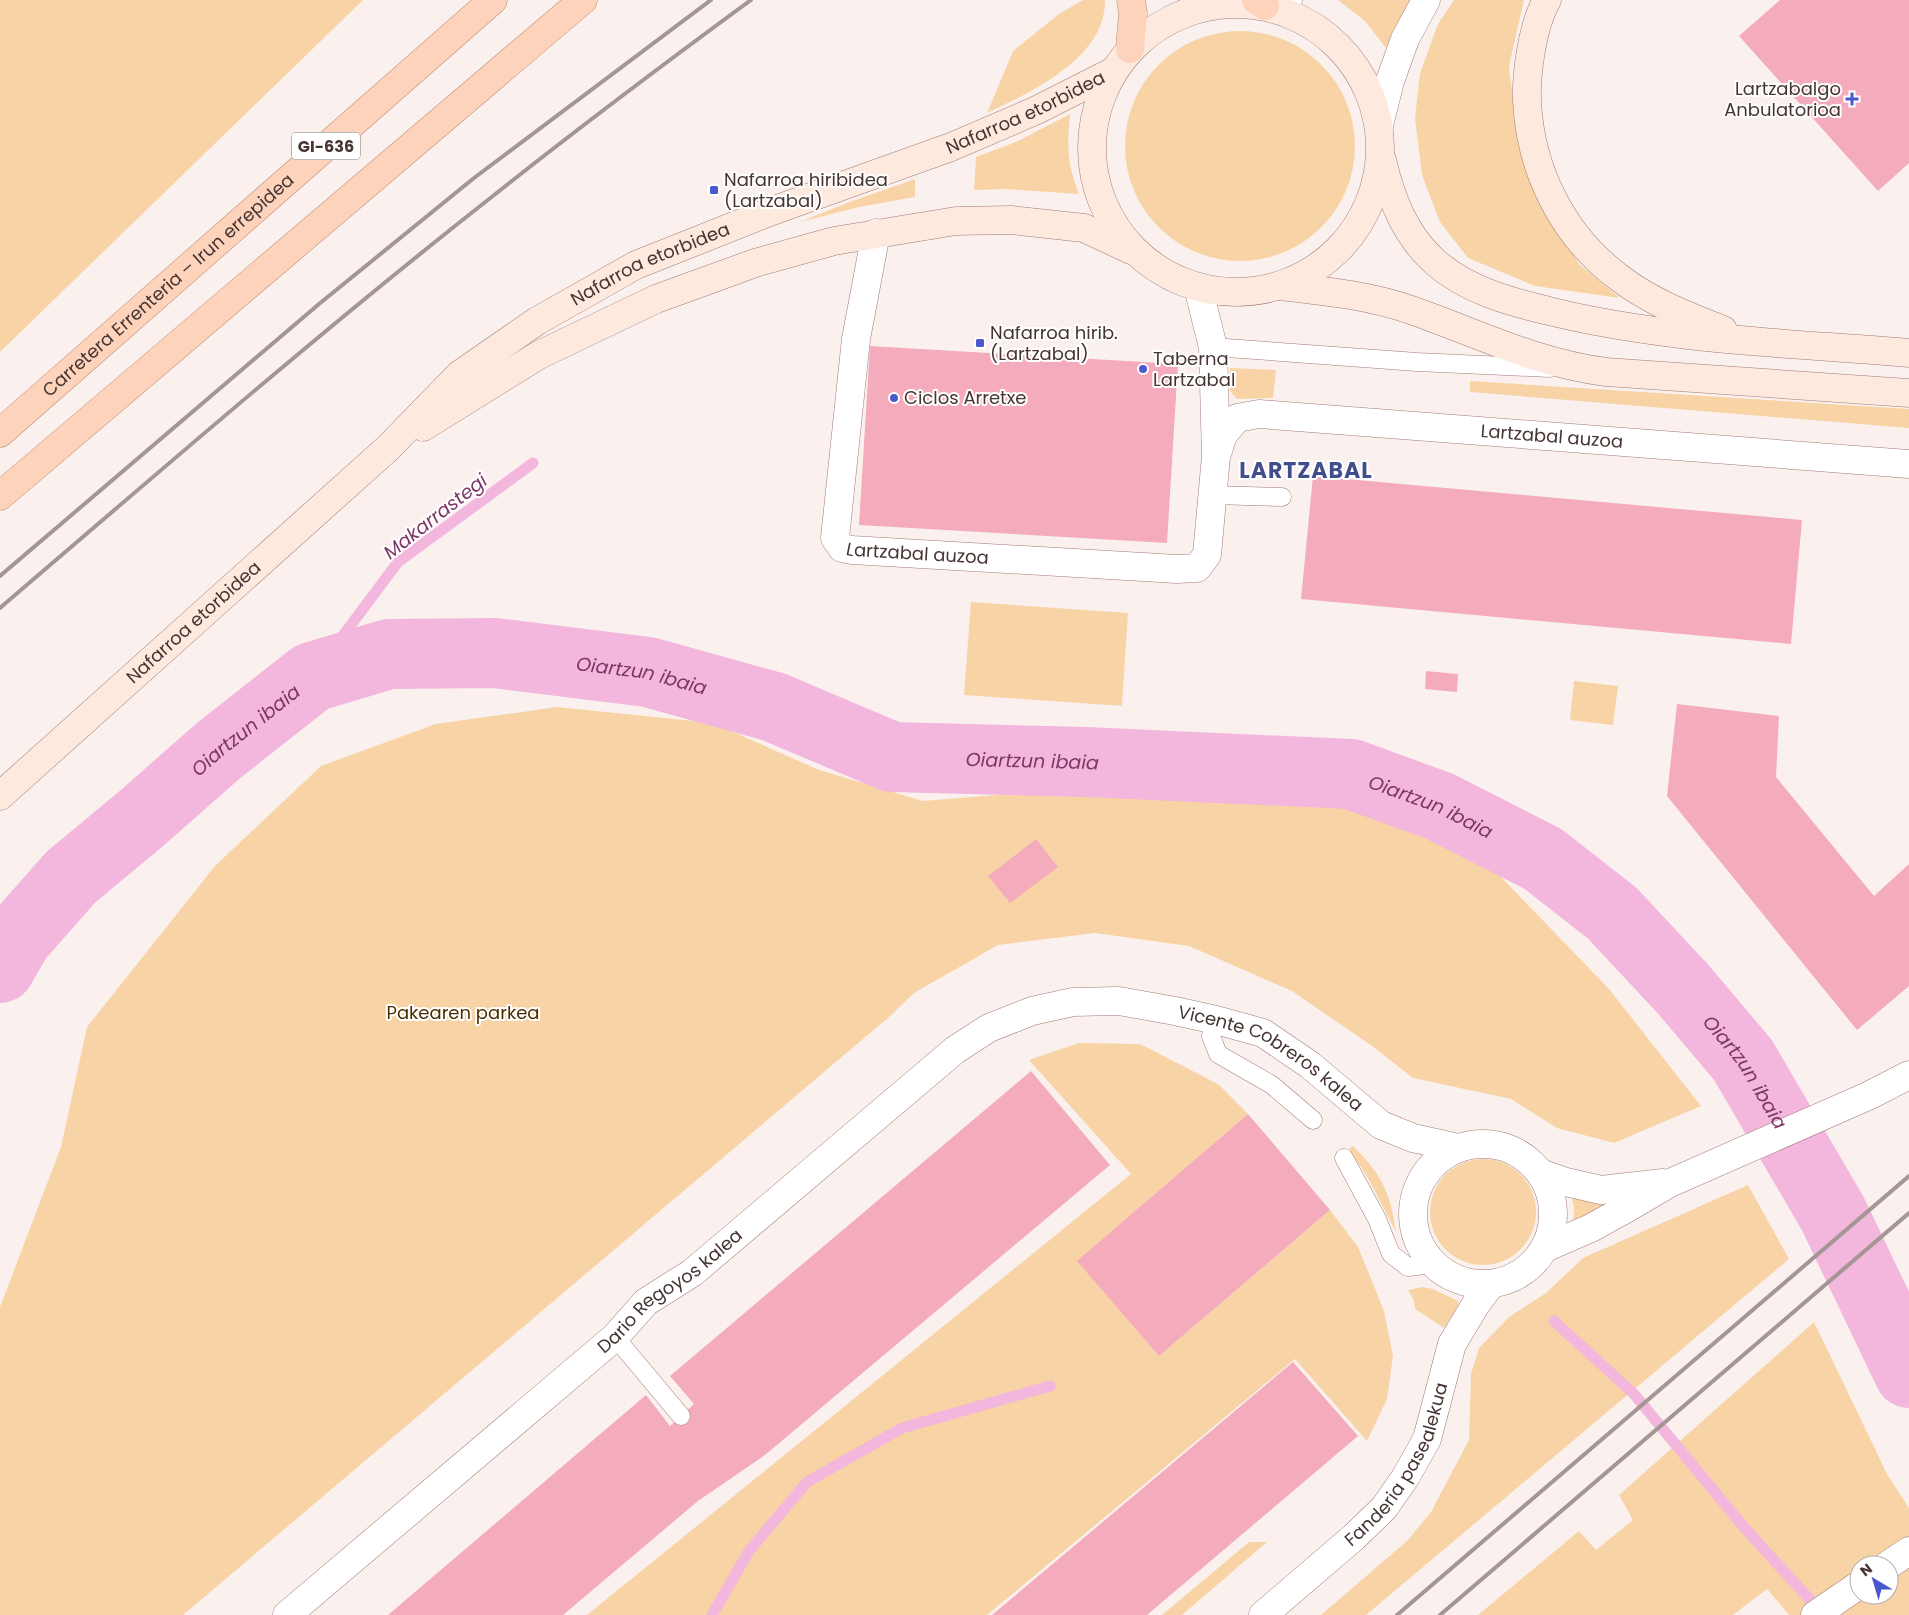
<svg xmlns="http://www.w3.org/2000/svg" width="1909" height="1615" viewBox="0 0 1909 1615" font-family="Poppins,sans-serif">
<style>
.green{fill:#f8d3a6;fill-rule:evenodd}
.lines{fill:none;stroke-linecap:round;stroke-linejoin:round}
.stream{stroke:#f3b6dc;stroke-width:11}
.river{stroke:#f3b6dc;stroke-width:70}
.building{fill:#f4acbd}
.lane-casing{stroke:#a17a75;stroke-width:19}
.street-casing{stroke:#a17a75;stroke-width:29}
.secondary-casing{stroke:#a17a75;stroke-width:29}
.primary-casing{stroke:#bd896f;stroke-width:29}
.lane{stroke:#fff;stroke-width:18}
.street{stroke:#fff;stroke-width:28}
.secondary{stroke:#fee9de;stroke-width:28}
.primary{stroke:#fed3bc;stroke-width:28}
.rail{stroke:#a39694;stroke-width:4}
.poi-dot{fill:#4b59ce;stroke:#fff;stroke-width:2}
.labels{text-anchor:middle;stroke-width:4;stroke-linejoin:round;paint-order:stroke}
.shield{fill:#fff;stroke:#7e7270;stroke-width:1}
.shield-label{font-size:16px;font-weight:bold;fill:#463533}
.poi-label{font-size:18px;fill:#463533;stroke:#fff;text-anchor:start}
.street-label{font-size:18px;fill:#463533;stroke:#fff}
.park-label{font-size:18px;fill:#4a2e01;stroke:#fff}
.water-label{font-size:19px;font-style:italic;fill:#7d3666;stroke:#fff}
.district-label{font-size:22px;font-weight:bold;letter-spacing:1px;fill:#424e8b;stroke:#fff}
</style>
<rect width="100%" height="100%" fill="#faf1ef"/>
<g class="green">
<path d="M0 0H363L0 352Z"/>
<path d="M1083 0H1105C1106 58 1031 92 987 113L1013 51 1059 14Z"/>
<path d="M1338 0H1410L1386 48 1365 21Z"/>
<path d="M1454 0H1524L1509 66 1518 143 1544 206 1579 264 1620 298 1535 286 1468 258 1440 222 1422 175 1415 118 1420 73 1438 24Z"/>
<circle cx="1240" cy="146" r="115"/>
<path d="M1070 114C1067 146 1067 164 1079 194L1005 189 974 190 976 157 1016 142Z"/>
<path d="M915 179V197L859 207 800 222 847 203Z"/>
<path d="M1230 368 1276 370 1273 398 1237 399 1230 391Z"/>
<path d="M1470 381 1909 409V428L1470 392Z"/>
<path d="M971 602 1128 613 1122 706 964 695Z"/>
<path d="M1574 681 1618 686 1613 725 1570 720Z"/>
<path d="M557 707 713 723 819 770 923 801 1057 790H1167L1326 801 1476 851 1609 989 1701 1106 1614 1143 1557 1128 1511 1099 1413 1078 1372 1046 1292 991 1189 946 1095 933 998 945 914 993 889 1017 183 1615H0V1307L61 1147 87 1027 215 866 321 766 436 724Z"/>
<path d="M1079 1043 1140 1044 1218 1084 1248 1114 1078 1261 1159 1356 1330 1210 1358 1247 1384 1311 1393 1356 1387 1399 1367 1441 1295 1359 987 1615H587L1131 1174 1029 1060Z"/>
<path d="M1353 1146C1381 1173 1391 1194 1396 1232L1368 1178 1349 1149Z"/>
<circle cx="1483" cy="1212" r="53"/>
<path d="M1748 1185 1789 1259 1366 1615H1321L1407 1541 1431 1512 1469 1440 1471 1374 1479 1348 1509 1317 1546 1293 1583 1258Z"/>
<path d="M1572 1197 1622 1200 1589 1213 1573 1222 1574 1209Z"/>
<path d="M1422 1287 1433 1289 1458 1301V1306L1444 1328 1415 1309 1414 1300 1408 1290Z"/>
<path d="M1814 1322 1888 1476 1909 1508V1615H1789L1767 1589 1733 1615H1478L1579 1531 1596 1550 1633 1520 1619 1495ZM1859 1565H1889V1595H1859Z"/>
<path d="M1249 1542H1267L1182 1615H1162Z"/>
</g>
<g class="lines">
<g class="stream">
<path d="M312 677 398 562 533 463"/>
<path d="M1554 1321 1634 1394 1742 1525 1821 1612"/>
<path d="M712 1615 749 1551 807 1482 902 1428 1050 1386"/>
</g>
<path class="river" id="s1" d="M0 968 18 937 71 877 142 818 218 751 312 677 389 654 495 653 648 672 774 707 892 757 1086 762 1351 774 1439 806 1543 859 1612 913 1683 989 1743 1060 1833 1214 1909 1373"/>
</g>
<g class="building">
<path d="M1780 0H1909V163L1878 191 1739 36Z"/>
<path d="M870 346 1178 364 1167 543 859 525Z"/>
<path d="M1313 476 1802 520 1791 644 1301 599Z"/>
<path d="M1426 671 1458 674 1457 692 1425 689Z"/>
<path d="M1677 704 1779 716 1776 777 1874 896 1909 864V986L1857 1030 1667 796Z"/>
<path d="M1036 839 1058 867 1010 903 988 876Z"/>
<path d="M1031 1071 1110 1165 765 1455 698 1501 563 1615H388L646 1395 670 1426 694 1404 670 1376Z"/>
<path d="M1248 1114 1330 1210 1159 1356 1077 1261Z"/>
<path d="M1293 1362 1358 1436 1147 1615H992Z"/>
</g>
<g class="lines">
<g class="lane-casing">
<g id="lane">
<path d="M1213 347 1417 362 1550 368"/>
<path d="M1213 495 1282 497"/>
<path d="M1216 1020 1211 1036 1218 1054 1272 1085 1313 1120"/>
<path d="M1344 1158 1377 1219 1391 1254 1408 1267 1433 1264"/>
<path d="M615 1337 681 1416"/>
</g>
</g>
<g class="street-casing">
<g id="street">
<path d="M1275 8 1288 0"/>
<path d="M1379 125 1390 81 1405 39 1426 0"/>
<path id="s2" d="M876 233 856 339 835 538 842 548 852 550 1177 569 1197 568 1207 555 1216 456 1213 347 1198 287"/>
<path id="s3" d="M1217 454 1223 435 1237 418 1259 414 1909 464"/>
<circle cx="1483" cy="1214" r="70"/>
<path d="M1540 1173 1566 1182 1601 1190 1663 1183"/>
<path d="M1545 1248 1591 1228 1629 1207 1670 1183 1868 1096 1909 1075"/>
<path d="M1888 1565 1909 1551"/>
<path id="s4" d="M287 1615 615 1337 646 1302 692 1273 955 1050 989 1028 1032 1011 1073 1002 1119 1001 1175 1011 1216 1020 1263 1033 1310 1065 1381 1125 1413 1138 1458 1148"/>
<path id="s5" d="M1263 1615 1354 1537 1384 1508 1405 1478 1427 1439 1452 1344 1476 1304 1491 1284"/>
<path d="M1815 1615 1859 1585"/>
</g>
</g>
<g class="secondary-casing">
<g id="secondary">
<path d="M1547 0C1533 24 1526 72 1527 100 1530 170 1563 237 1621 279 1651 302 1688 316 1723 330"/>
<circle cx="1236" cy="148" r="144"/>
<path d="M1382 160C1391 199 1405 235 1435 262 1468 291 1511 302 1553 312 1669 340 1790 343 1909 353"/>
<path d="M1280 286C1324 291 1368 295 1411 310 1477 333 1536 363 1606 372L1909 393"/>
<path d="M423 427 539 355 656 299 755 263 834 241 956 221 1011 220 1084 228 1131 250"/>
<path id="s6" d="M0 796 388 448 459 375 537 321 636 265 772 211 951 147 1037 110 1114 71"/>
</g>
</g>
<g class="primary-casing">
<g id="primary">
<path d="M1256 0 1265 6"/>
<path d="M1130 49 1133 13 1131 0"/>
<path id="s7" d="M0 433 493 0"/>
<path d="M0 496 583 0"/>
</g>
</g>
<use href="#lane" class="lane"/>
<use href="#street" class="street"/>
<use href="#secondary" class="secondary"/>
<use href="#primary" class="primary"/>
<g class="rail">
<path d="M0 576 319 304 474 178 711 0"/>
<path d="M0 608C160 471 319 333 484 203 572 133 661 66 751 0"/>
<path d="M1397 1615 1909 1176"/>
<path d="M1440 1615 1909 1213"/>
</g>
</g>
<g class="poi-dot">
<path d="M1849.5 91.5h5v5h5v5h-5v5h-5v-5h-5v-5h5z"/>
<rect x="709" y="185" width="10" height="10" rx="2.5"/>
<rect x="975" y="338" width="10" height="10" rx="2.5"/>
<circle cx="1143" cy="369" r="5"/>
<circle cx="894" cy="398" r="5"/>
</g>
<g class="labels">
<rect class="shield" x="292" y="132.5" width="68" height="27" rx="4"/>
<g class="shield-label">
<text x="326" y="152">GI-636</text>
</g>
<g class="poi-label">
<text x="1841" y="95" text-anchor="end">Lartzabalgo<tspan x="1841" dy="21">Anbulatorioa</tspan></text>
<text x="724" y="186">Nafarroa hiribidea<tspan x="724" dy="21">(Lartzabal)</tspan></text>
<text x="990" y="339">Nafarroa hirib.<tspan x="990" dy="21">(Lartzabal)</tspan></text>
<text x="1153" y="365">Taberna<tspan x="1153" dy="21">Lartzabal</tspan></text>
<text x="904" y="404">Ciclos Arretxe</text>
</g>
<g class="street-label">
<text dy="6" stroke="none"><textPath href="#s6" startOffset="1250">Nafarroa etorbidea</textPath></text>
<text dy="6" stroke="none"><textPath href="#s6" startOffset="845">Nafarroa etorbidea</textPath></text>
<text dy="6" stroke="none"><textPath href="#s7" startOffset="224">Carretera Errenteria – Irun errepidea</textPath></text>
<text dy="6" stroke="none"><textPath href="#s3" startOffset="358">Lartzabal auzoa</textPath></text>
<text dy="6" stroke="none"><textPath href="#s2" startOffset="396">Lartzabal auzoa</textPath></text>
<text dy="6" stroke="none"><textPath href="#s6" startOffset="260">Nafarroa etorbidea</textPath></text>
<text dy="6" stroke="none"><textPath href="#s4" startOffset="1216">Vicente Cobreros kalea</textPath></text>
<text dy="6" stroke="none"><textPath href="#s4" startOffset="502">Dario Regoyos kalea</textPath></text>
<text dy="6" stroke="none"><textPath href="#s5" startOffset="206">Fanderia pasealekua</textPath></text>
</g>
<g class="park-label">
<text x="463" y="1019">Pakearen parkea</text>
</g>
<g class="water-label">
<text transform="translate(435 516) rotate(-38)" y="7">Makarrastegi</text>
<text dy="7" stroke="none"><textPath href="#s1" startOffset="764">Oiartzun ibaia</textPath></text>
<text dy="7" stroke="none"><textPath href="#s1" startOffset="344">Oiartzun ibaia</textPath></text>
<text dy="7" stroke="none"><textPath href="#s1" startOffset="1169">Oiartzun ibaia</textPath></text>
<text dy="7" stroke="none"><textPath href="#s1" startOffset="1574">Oiartzun ibaia</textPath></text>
<text dy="7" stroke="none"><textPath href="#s1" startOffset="1994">Oiartzun ibaia</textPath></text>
</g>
<g class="district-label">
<text x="1306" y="478">LARTZABAL</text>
</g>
</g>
<g transform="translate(1874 1580) rotate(322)"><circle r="24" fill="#ffffff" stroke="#b5aead"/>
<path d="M0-4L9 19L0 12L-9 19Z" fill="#4b59ce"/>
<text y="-8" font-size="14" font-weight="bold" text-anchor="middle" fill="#463533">N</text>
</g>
</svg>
